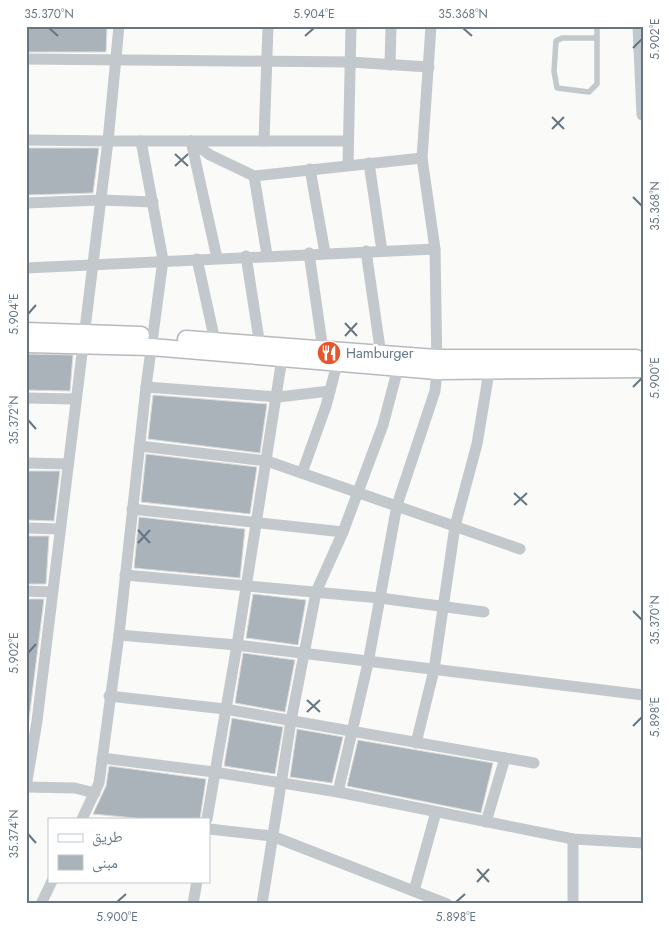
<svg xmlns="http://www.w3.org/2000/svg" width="669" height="930" viewBox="0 0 669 930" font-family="Jost,'Noto Naskh Arabic',sans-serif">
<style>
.building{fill:#aab3b9;stroke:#dcdcda}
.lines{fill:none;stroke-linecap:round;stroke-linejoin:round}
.primary-casing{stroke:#b5babe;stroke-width:19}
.service{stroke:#c3c8cc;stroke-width:5.5}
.minor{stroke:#c3c8cc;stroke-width:11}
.primary{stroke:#fff;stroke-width:16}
.ticks{fill:none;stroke:#657683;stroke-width:2}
.labels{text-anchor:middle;stroke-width:5;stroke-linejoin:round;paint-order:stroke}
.poi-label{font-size:14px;fill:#657683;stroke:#fff;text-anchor:start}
.neatline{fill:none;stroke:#657683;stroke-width:2}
.ticks-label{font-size:12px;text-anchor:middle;fill:#657683}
</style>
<rect width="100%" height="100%" fill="#fafaf8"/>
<g class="building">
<path d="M26 26H107L106 52H26Z"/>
<path d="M26 148H99L93 193 26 195Z"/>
<path d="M26 354 73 355 70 391 26 390Z"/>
<path d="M153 395 267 404 260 453 148 439Z"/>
<path d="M146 454 257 467 250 514 141 502Z"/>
<path d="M26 471H60L54 521 26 520Z"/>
<path d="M139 517 245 529 240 578 134 568Z"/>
<path d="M26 536H49L46 584H26Z"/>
<path d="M253 594 306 600 298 645 246 638Z"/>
<path d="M26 599H44L27 735H26Z"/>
<path d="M243 653 295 660 285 712 235 703Z"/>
<path d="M232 718 283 727 275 774 224 766Z"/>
<path d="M297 729 343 737 332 783 290 777Z"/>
<path d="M358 740 493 763 481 813 347 786Z"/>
<path d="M109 766 206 779 200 819H145L93 814 106 786Z"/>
</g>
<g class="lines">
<g class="primary-casing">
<g id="primary">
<path d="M26 331 141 335"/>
<path d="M186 339 436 358H636"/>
<path d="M26 344 151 347 437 371 643 369"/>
</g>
</g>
<path class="service" d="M597 38H562L556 41 554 71 557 88 589 92 597 84V26"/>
<g class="minor">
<path d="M119 26 108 141H348"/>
<path d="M638 26 642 115"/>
<path d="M26 59 350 62 429 67"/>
<path d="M390 65 391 26"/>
<path d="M26 140 108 141 37 721 26 787"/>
<path d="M191 141 210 155 254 176 422 158"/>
<path d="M191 141 217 258"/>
<path d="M264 141 268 26"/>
<path d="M369 163 382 251"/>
<path d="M348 165 351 26"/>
<path d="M310 169 325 253"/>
<path d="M254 176 267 255"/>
<path d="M26 203 101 200 153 202"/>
<path d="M366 251 381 355"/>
<path d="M309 253 323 350"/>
<path d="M246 256 260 346"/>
<path d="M197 259 215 341"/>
<path d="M26 268 435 249"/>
<path d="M146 387 278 397 330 391"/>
<path d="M26 398 75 399"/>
<path d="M140 446 267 461 520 549"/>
<path d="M26 463 68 464"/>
<path d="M302 473 326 406 337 364"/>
<path d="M132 509 343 532"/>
<path d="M26 528 60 529"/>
<path d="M125 575 380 598 484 612"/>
<path d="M26 591 52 592"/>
<path d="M119 635 237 645 643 695"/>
<path d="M109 696 225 709 534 763"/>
<path d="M416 743 434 670 455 526 477 444 489 372"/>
<path d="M102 758 214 772 338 792 573 839 643 843"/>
<path d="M26 787 75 788 95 793"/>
<path d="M338 792 368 663 397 505 435 391 437 371 435 249 422 158 431 26"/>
<path d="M82 819 99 783 119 635 146 387 163 260 141 141"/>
<path d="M207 819 237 645 283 352"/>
<path d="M486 822 505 758"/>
<path d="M209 829 272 836 447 904"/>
<path d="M414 891 436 812"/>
<path d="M41 904 52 881"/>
<path d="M193 904 197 881"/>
<path d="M262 904 291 721 316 592 343 532 383 425 398 368"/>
<path d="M573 904V839"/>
</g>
<use href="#primary" class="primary"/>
</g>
<path class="ticks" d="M49 28 58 36M463 28 472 36M305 36 314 28M633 48 642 39M552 117 564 129M552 129 564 117M175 154 188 166M175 166 188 154M633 197 642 206M28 314 36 305M345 323 357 336M345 336 357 323M633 387 642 378M28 420 36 429M514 493 527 505M514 505 527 493M138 530 150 543M138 543 150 530M633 611 642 620M28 653 36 644M307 700 320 712M307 712 320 700M633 726 642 717M28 834 36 843M477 869 489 882M477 882 489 869M117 902 126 894M456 902 465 894"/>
<defs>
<g id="restaurant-disc" transform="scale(1.25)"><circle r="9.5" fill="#e4572e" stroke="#fff"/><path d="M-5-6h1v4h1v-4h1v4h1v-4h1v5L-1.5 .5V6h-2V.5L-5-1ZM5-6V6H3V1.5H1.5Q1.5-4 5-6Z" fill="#fff"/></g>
</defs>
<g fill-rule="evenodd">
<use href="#restaurant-disc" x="329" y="353"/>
</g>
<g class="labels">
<g class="poi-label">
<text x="346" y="358">Hamburger</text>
</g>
</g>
<rect width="669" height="930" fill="none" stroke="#ffffff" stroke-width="55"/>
<rect x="48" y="818" width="162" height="65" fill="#ffffff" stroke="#c1c8cd"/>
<rect x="58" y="834" width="25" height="8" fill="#ffffff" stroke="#c1c8cd"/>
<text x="92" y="842" font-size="15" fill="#657683">طريق</text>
<rect x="58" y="855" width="25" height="15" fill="#aab3b9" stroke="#c1c8cd"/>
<text x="92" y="868" font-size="15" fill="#657683">مبنى</text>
<rect x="28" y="28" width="614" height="874" class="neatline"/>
<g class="ticks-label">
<text x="49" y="18">35.370°N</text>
<text x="314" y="18">5.904°E</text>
<text x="463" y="18">35.368°N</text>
<text transform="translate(655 39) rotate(-90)" y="4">5.902°E</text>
<text transform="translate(655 206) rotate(-90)" y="4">35.368°N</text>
<text transform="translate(14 314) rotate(-90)" y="4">5.904°E</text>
<text transform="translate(655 378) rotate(-90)" y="4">5.900°E</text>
<text transform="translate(14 420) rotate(-90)" y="4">35.372°N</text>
<text transform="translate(655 620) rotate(-90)" y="4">35.370°N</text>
<text transform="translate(14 653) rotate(-90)" y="4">5.902°E</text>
<text transform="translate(655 717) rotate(-90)" y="4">5.898°E</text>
<text transform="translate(14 834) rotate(-90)" y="4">35.374°N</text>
<text x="117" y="921">5.900°E</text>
<text x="456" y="921">5.898°E</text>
</g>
</svg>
